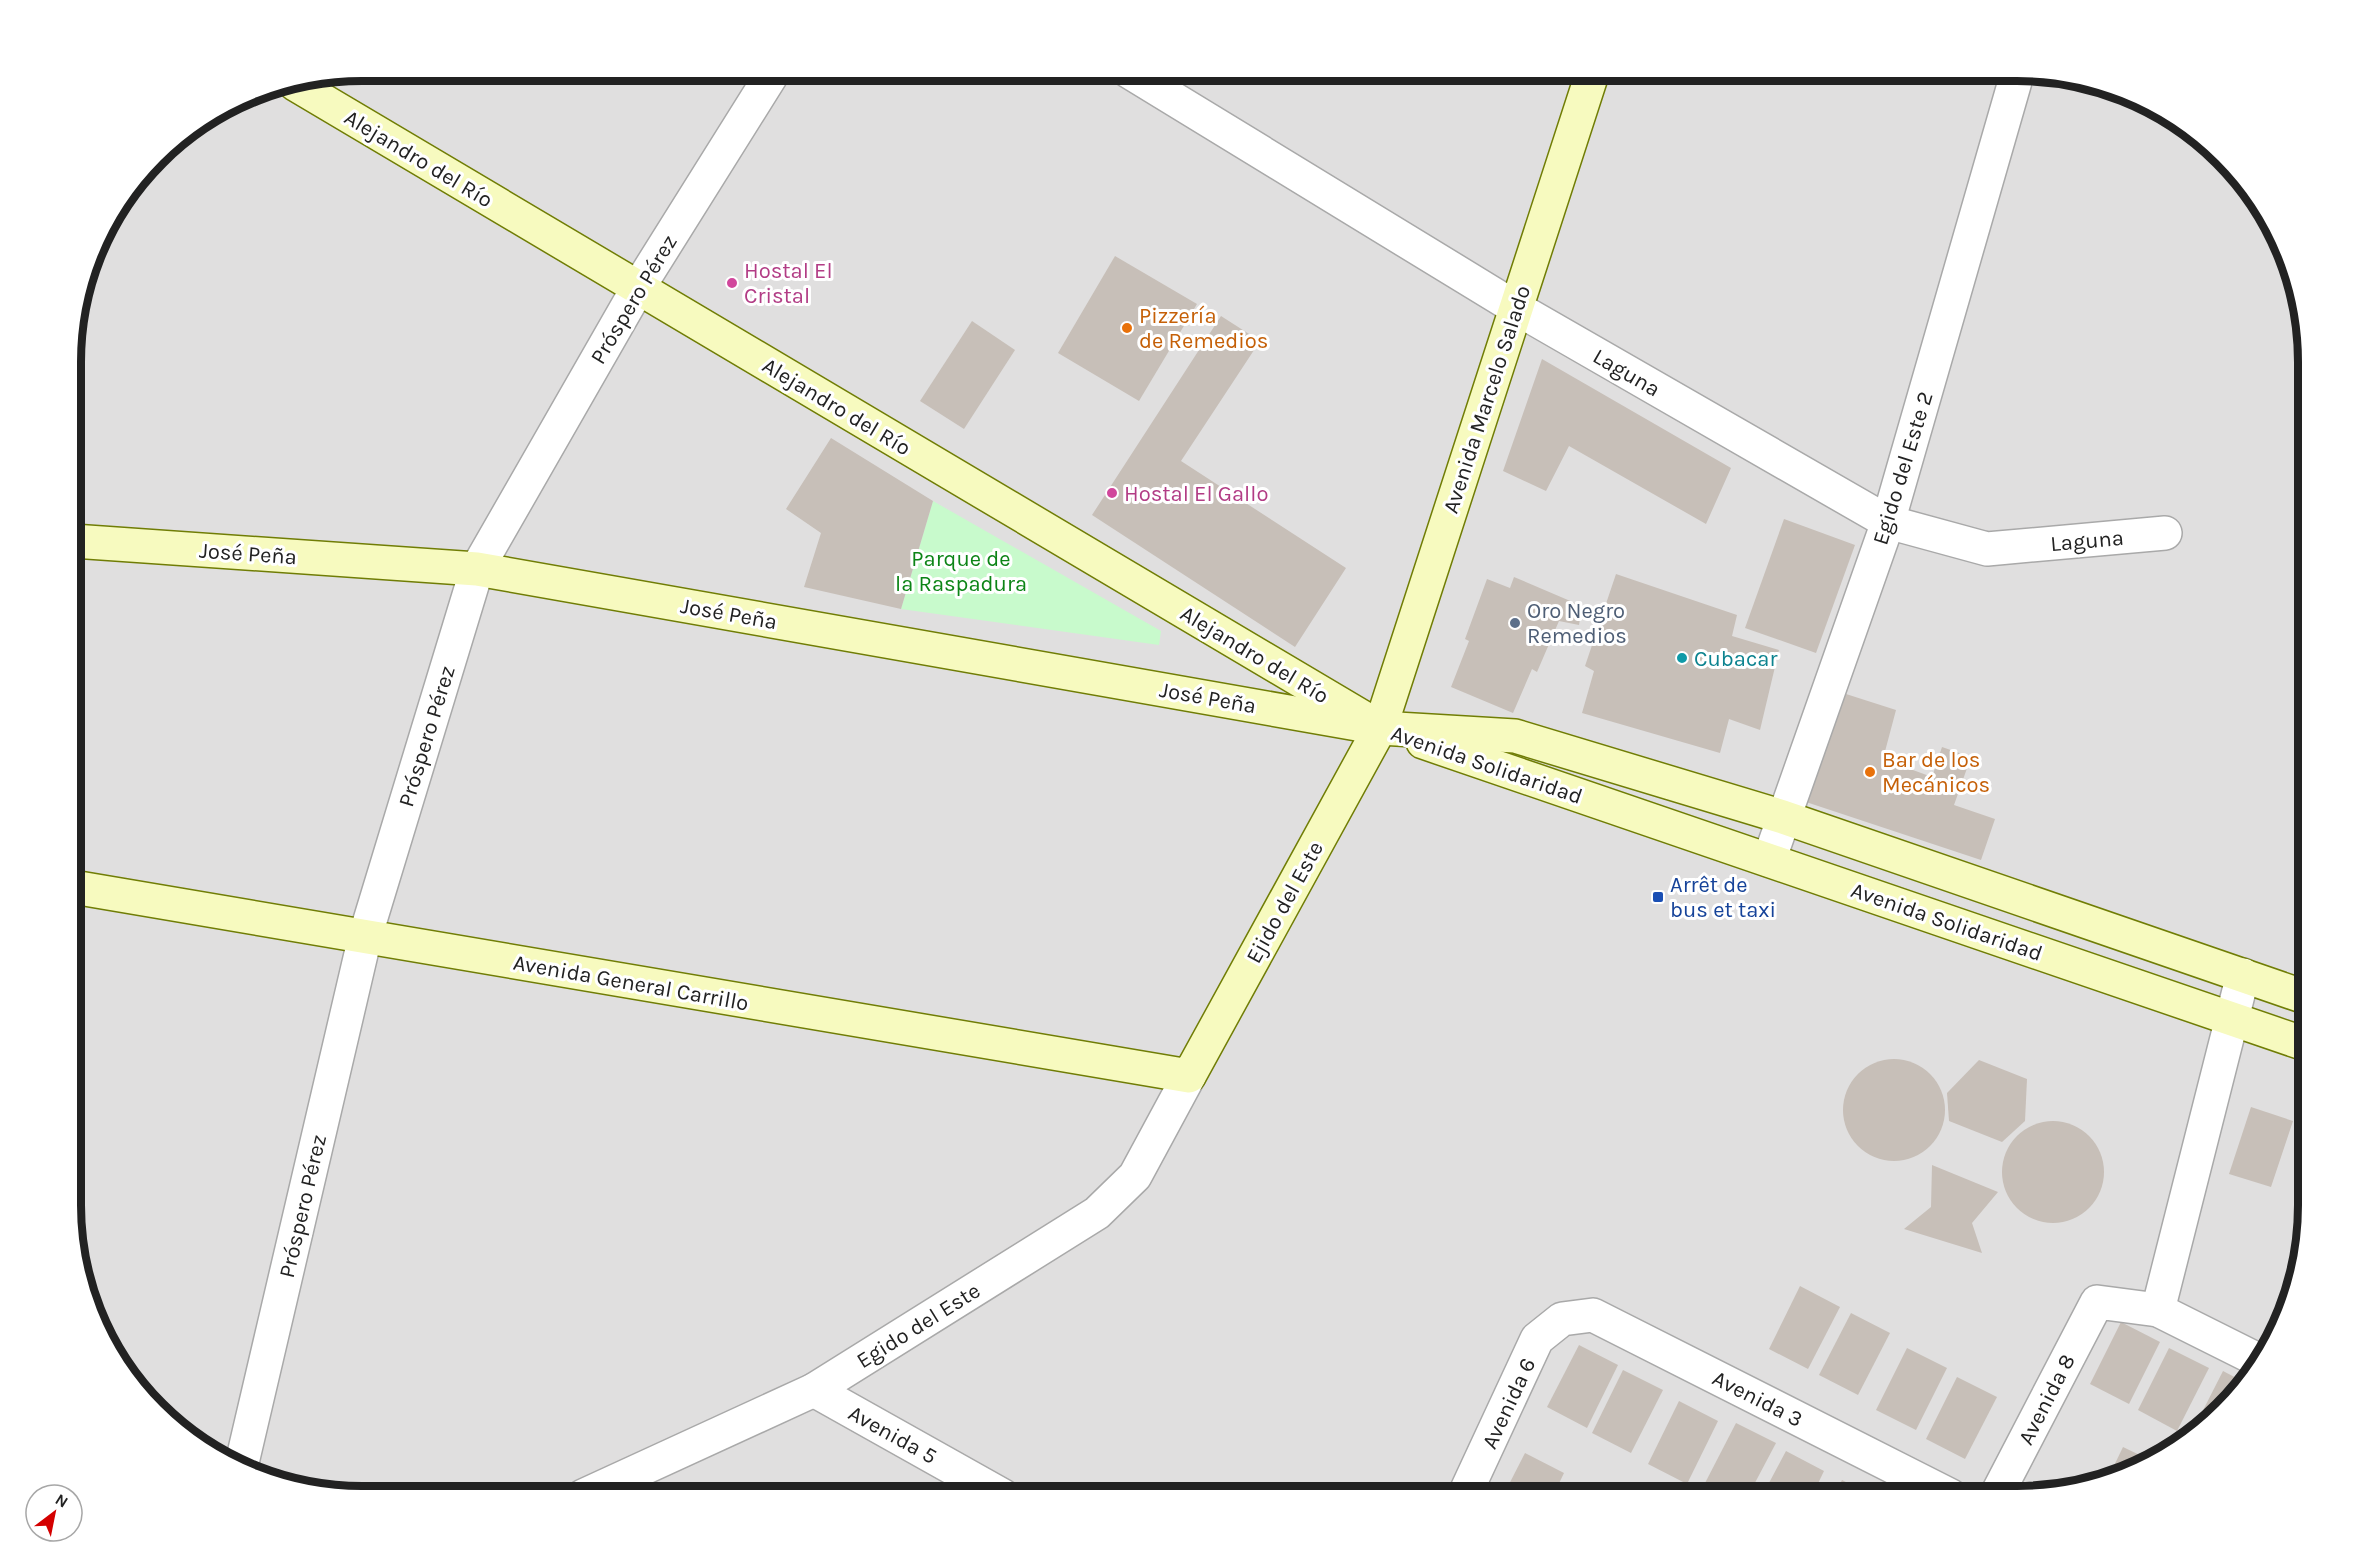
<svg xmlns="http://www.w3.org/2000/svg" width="2379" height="1567" viewBox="0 0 2379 1567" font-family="Karla,sans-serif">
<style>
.residential{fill:#e0dfdf}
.park{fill:#c8facc}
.building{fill:#c7bfb8}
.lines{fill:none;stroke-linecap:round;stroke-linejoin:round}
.street-casing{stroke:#a9a9a9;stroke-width:36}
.secondary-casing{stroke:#707d05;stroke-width:36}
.street{stroke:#fff;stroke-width:33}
.secondary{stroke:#f7fabf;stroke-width:33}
.hotel-dot{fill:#d1479c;stroke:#fff;stroke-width:2}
.food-dot{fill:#e8710a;stroke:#fff;stroke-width:2}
.service-dot{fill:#5c6f8a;stroke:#fff;stroke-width:2}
.culture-dot{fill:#0f9aa8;stroke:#fff;stroke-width:2}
.transit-dot{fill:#1a4fb4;stroke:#fff;stroke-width:2}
.labels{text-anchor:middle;stroke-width:6;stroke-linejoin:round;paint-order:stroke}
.street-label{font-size:22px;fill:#222;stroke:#fff}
.hotel-label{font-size:22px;fill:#b23c85;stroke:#fff;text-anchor:start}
.food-label{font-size:22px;fill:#c56008;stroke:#fff;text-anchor:start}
.park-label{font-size:22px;fill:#0c8416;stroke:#fff}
.service-label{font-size:22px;fill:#4e5e75;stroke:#fff;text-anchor:start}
.culture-label{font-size:22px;fill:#0d838f;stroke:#fff;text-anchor:start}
.transit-label{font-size:22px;fill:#164399;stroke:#fff;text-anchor:start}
.rim{fill:none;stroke:#222;stroke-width:8}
</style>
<rect width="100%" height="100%" fill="#f2efe9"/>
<path class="residential" d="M362 71H2017L2110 86 2179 120 2270 217 2308 343V1224L2293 1298 2259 1367 2162 1458 2036 1496H362L269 1481 200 1447 110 1351 73 1243V324L101 233 170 143 251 93Z"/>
<path class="park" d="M933 501 1161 631 1159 645 901 609Z"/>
<g class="building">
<path d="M1115 256 1197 304 1139 401 1058 353Z"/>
<path d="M1221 316 1260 341 1181 461 1346 568 1295 647 1092 515Z"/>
<path d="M972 321 1015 350 964 429 920 401Z"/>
<path d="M1542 359 1731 468 1706 524 1569 446 1546 491 1503 471Z"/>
<path d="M831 438 933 501 901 609 804 587 821 533 786 509Z"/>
<path d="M1784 519 1855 545 1816 653 1745 628Z"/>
<path d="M1616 574 1737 615 1732 636 1779 650 1760 730 1729 719 1720 753 1582 713 1594 671 1585 666Z"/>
<path d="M1514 577 1582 606 1579 625 1559 621 1537 672 1532 669 1513 713 1451 687 1469 641 1465 639 1487 579 1510 588Z"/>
<path d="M1846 694 1896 710 1883 759 1932 777 1942 747 1971 757 1954 805 1995 819 1981 860 1806 802Z"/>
<circle cx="1894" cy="1110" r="51"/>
<path d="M1979 1060 2027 1079 2025 1121 2002 1142 1949 1121 1947 1093Z"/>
<path d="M2251 1107 2293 1121 2271 1187 2229 1174Z"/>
<circle cx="2053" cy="1172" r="51"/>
<path d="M1932 1165 1998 1192 1972 1223 1982 1253 1904 1229 1931 1207Z"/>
<path d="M1800 1286 1840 1307 1808 1369 1769 1349Z"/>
<path d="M1851 1313 1890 1333 1858 1395 1819 1375Z"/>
<path d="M2121 1322 2160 1342 2129 1404 2090 1384Z"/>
<path d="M1579 1345 1618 1365 1587 1428 1547 1407Z"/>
<path d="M1907 1348 1947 1368 1916 1430 1876 1410Z"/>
<path d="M2169 1348 2209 1368 2177 1431 2138 1410Z"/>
<path d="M1623 1370 1663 1390 1631 1453 1592 1433Z"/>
<path d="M2223 1371 2244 1382 2194 1428Z"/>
<path d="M1957 1377 1997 1397 1965 1459 1926 1439Z"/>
<path d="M1679 1401 1718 1421 1687 1484 1648 1464Z"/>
<path d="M1736 1423 1776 1443 1748 1496H1726L1704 1485Z"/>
<path d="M2123 1447 2152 1461 2110 1474Z"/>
<path d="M1786 1451 1824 1471 1812 1496H1762Z"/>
<path d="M1525 1453 1564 1473 1553 1496H1503Z"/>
<path d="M1842 1480 1873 1496H1834Z"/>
<path d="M1577 1484 1601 1496H1571Z"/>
</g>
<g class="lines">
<g class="street-casing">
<g id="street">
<path d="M1128 71 1516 308 1888 522 1987 549 2165 533"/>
<path d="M1769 860 1888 522 2018 71"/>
<path d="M2158 1310 2243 975"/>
<path d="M814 1390 1003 1496"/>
<path d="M241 1467 365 937 477 569 638 288 774 71"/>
<path d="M583 1496 814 1390 1097 1213 1135 1176 1189 1076"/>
<path d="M1464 1496 1537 1339 1562 1319 1593 1315 1951 1496"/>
<path d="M1996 1496 2097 1302 2158 1310 2262 1362"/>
</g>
</g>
<g class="secondary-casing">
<g id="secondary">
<path d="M295 84 1362 717"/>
<path d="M73 541 477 569 1380 728 1515 736 1783 817 2308 998"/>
<path d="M1423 742 2308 1045"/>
<path d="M73 887 1189 1076 1380 728 1593 71"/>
</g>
</g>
<use href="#street" class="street"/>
<use href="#secondary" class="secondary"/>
</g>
<g class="hotel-dot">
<circle cx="732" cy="283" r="6"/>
<circle cx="1112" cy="493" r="6"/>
</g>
<g class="food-dot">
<circle cx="1127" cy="328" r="6"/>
<circle cx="1870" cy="772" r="6"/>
</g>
<circle class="service-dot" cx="1515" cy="623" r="6"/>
<circle class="culture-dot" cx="1682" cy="658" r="6"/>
<rect class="transit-dot" x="1652" y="891" width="12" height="12" rx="3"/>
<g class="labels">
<g class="street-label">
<text transform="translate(419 158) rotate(31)" y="8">Alejandro del Río</text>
<text transform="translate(633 299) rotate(-59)" y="8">Próspero Pérez</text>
<text transform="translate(1627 372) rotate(30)" y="8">Laguna</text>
<text transform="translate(1486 399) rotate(-72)" y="8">Avenida Marcelo Salado</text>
<text transform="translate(837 406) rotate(31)" y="8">Alejandro del Río</text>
<text transform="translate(1902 468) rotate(-73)" y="8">Egido del Este 2</text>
<text transform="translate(2087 540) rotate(-5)" y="8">Laguna</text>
<text transform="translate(248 553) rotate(4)" y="8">José Peña</text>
<text transform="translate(729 613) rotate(10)" y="8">José Peña</text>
<text transform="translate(1255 654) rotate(31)" y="8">Alejandro del Río</text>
<text transform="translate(1208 697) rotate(10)" y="8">José Peña</text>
<text transform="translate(426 736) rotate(-73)" y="8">Próspero Pérez</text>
<text transform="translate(1487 764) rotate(19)" y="8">Avenida Solidaridad</text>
<text transform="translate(1284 902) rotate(-61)" y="8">Ejido del Este</text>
<text transform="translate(1947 921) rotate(19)" y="8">Avenida Solidaridad</text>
<text transform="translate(631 982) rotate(10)" y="8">Avenida General Carrillo</text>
<text transform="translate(302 1206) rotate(-77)" y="8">Próspero Pérez</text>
<text transform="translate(918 1325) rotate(-32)" y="8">Egido del Este</text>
<text transform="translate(1758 1398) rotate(27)" y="8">Avenida 3</text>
<text transform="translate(2046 1399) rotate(-63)" y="8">Avenida 8</text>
<text transform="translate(1508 1403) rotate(-65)" y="8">Avenida 6</text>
<text transform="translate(893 1434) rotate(29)" y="8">Avenida 5</text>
</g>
<g class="hotel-label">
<text x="744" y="278">Hostal El<tspan x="744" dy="25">Cristal</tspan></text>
<text x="1124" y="501">Hostal El Gallo</text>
</g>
<g class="food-label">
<text x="1139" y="323">Pizzería<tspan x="1139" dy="25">de Remedios</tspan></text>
<text x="1882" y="767">Bar de los<tspan x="1882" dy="25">Mecánicos</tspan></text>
</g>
<g class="park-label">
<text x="961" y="566">Parque de<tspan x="961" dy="25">la Raspadura</tspan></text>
</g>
<g class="service-label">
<text x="1527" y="618">Oro Negro<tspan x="1527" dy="25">Remedios</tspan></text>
</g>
<g class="culture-label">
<text x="1694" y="666">Cubacar</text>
</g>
<g class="transit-label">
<text x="1670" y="892">Arrêt de<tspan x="1670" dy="25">bus et taxi</tspan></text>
</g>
</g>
<path d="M0 0H2379V1567H0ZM362 81H2017A281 281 0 0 1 2298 362V1205A281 281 0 0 1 2017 1486H362A281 281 0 0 1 81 1205V362A281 281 0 0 1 362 81Z" fill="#fff" fill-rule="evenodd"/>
<path class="rim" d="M362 81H2017A281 281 0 0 1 2298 362V1205A281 281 0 0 1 2017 1486H362A281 281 0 0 1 81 1205V362A281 281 0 0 1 362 81Z"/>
<g transform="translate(54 1513) rotate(32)"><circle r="28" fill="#ffffff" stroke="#a7a7a7" stroke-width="1.5"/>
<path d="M0-4.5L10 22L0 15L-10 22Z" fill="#d40000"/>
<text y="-9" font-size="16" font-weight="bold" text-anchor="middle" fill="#222222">N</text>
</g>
</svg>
